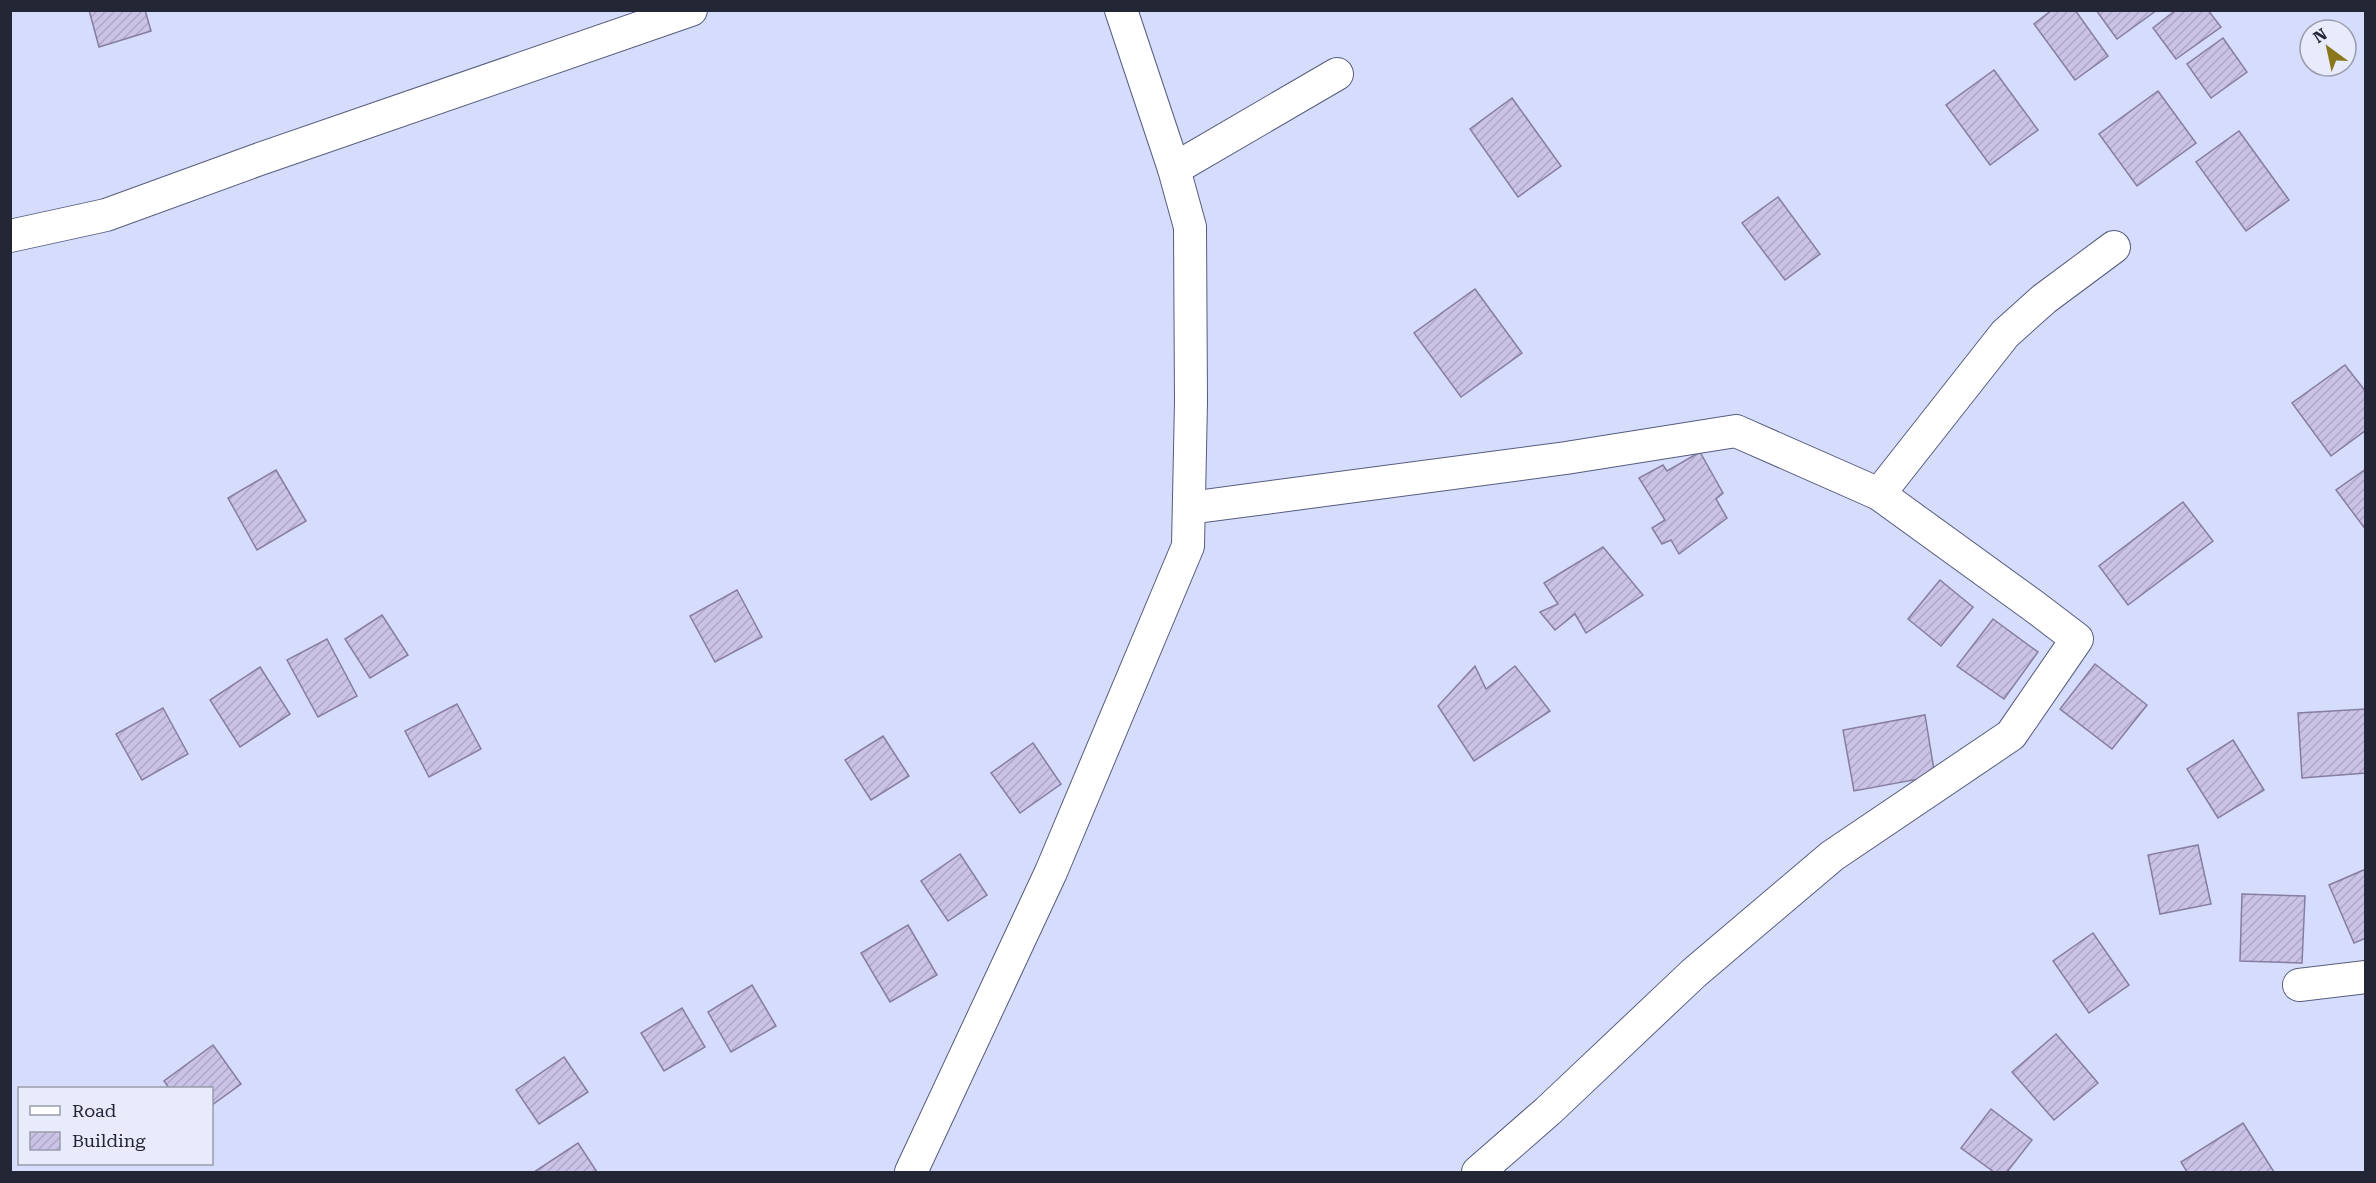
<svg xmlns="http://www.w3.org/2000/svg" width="2376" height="1183" viewBox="0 0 2376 1183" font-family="'Roboto Serif',serif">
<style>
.building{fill:url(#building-hatch);stroke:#867da1;stroke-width:1.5}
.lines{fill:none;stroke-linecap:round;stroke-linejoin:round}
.minor-casing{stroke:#565c7d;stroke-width:34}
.minor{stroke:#fff;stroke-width:32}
</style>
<defs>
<pattern id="building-hatch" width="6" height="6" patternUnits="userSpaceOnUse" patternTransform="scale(1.5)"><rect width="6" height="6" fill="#cbc2e8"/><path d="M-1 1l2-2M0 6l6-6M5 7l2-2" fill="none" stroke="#aea7c8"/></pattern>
</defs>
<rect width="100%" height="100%" fill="#d6ddfc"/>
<g class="building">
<path d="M89 10H145L151 31 99 47Z"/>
<path d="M2052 10H2075L2108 56 2075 80 2034 24Z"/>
<path d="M2096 10H2157L2117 39Z"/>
<path d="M2176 10H2208L2221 27 2176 59 2153 28Z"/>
<path d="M2223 38 2247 72 2211 98 2187 64Z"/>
<path d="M1994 70 2038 130 1990 165 1946 105Z"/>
<path d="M2158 91 2196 143 2137 186 2099 134Z"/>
<path d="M1512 98 1561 166 1518 197 1470 129Z"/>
<path d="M2239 131 2289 200 2246 231 2196 162Z"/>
<path d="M1778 197 1820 254 1785 280 1742 223Z"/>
<path d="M1475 289 1522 353 1461 397 1414 333Z"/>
<path d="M2345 365 2366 392V430L2331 456 2292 403Z"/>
<path d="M1700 452 1723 493 1716 499 1727 518 1679 554 1671 540 1662 544 1652 528 1665 520 1639 478 1663 465 1667 471Z"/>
<path d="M2366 469V530L2336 490Z"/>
<path d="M276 470 306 521 257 550 228 498Z"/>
<path d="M2183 502 2213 541 2128 605 2099 566Z"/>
<path d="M1603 547 1643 595 1586 633 1575 614 1555 630 1540 612 1558 604 1544 583Z"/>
<path d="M1940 580 1973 607 1941 646 1908 619Z"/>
<path d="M737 590 762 637 715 662 690 616Z"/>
<path d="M382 615 408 655 370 678 345 639Z"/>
<path d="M1993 619 2038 652 2004 699 1957 666Z"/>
<path d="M327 639 357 696 318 717 287 660Z"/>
<path d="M2095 664 2147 705 2112 749 2060 709Z"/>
<path d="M1475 666 1486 689 1515 666 1550 711 1474 761 1438 706Z"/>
<path d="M260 667 290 714 240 747 210 700Z"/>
<path d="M457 704 481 749 429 777 405 731Z"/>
<path d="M163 708 188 754 142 780 116 734Z"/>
<path d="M2366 709V773L2302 778 2298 713Z"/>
<path d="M1925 715 1935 776 1854 791 1843 730Z"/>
<path d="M883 736 909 776 871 800 845 760Z"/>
<path d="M2233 740 2264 790 2218 818 2187 769Z"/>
<path d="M1033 743 1061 784 1020 813 991 773Z"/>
<path d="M2198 845 2211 904 2160 914 2148 855Z"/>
<path d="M960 854 987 895 948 921 921 881Z"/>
<path d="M2366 869V938L2354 943 2329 885Z"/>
<path d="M2242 894 2305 896 2302 963 2240 961Z"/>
<path d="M908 925 937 975 890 1002 861 953Z"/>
<path d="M2093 933 2129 985 2089 1013 2053 961Z"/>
<path d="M752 985 776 1026 731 1052 708 1012Z"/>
<path d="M682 1008 705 1047 664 1071 641 1033Z"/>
<path d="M2056 1034 2098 1083 2054 1120 2012 1072Z"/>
<path d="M213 1045 241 1084 212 1105V1088H169L164 1081Z"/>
<path d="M564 1057 588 1092 539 1124 516 1090Z"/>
<path d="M1991 1109 2032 1140 2007 1172H1994L1961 1148Z"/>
<path d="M2243 1123 2274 1172H2187L2181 1162Z"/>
<path d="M578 1143 597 1172H534Z"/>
</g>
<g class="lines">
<g class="minor-casing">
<g id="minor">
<path d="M1174 169 1337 74"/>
<path d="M10 236 106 215 257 160 691 10"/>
<path d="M1879 494 2005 334 2044 299 2114 247"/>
<path d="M1189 508 1566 458 1736 431 1879 494 2035 607 2077 639 2011 735 1832 856 1694 973 1548 1111 1478 1172"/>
<path d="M2299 985 2366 977"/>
<path d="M911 1172 1051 872 1188 546 1191 402 1190 227 1174 169 1121 10"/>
</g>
</g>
<use href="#minor" class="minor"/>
</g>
<rect width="2376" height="1183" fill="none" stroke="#232634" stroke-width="24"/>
<rect x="18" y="1087" width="195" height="78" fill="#e7ebfb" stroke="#999cab" stroke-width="1.5"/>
<rect x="30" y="1106" width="30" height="9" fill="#ffffff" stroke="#999cab" stroke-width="1.5"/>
<text x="72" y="1117" font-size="18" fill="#232634">Road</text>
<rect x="30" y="1132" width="30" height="18" fill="url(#building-hatch)" stroke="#999cab" stroke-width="1.5"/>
<text x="72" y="1147" font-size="18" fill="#232634">Building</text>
<g transform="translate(2328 48) rotate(327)"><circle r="28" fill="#e7ebfb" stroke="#999cab" stroke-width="1.5"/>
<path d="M0-4.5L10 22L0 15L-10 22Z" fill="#8b771b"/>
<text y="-9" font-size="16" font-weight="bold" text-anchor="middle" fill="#232634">N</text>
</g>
</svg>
